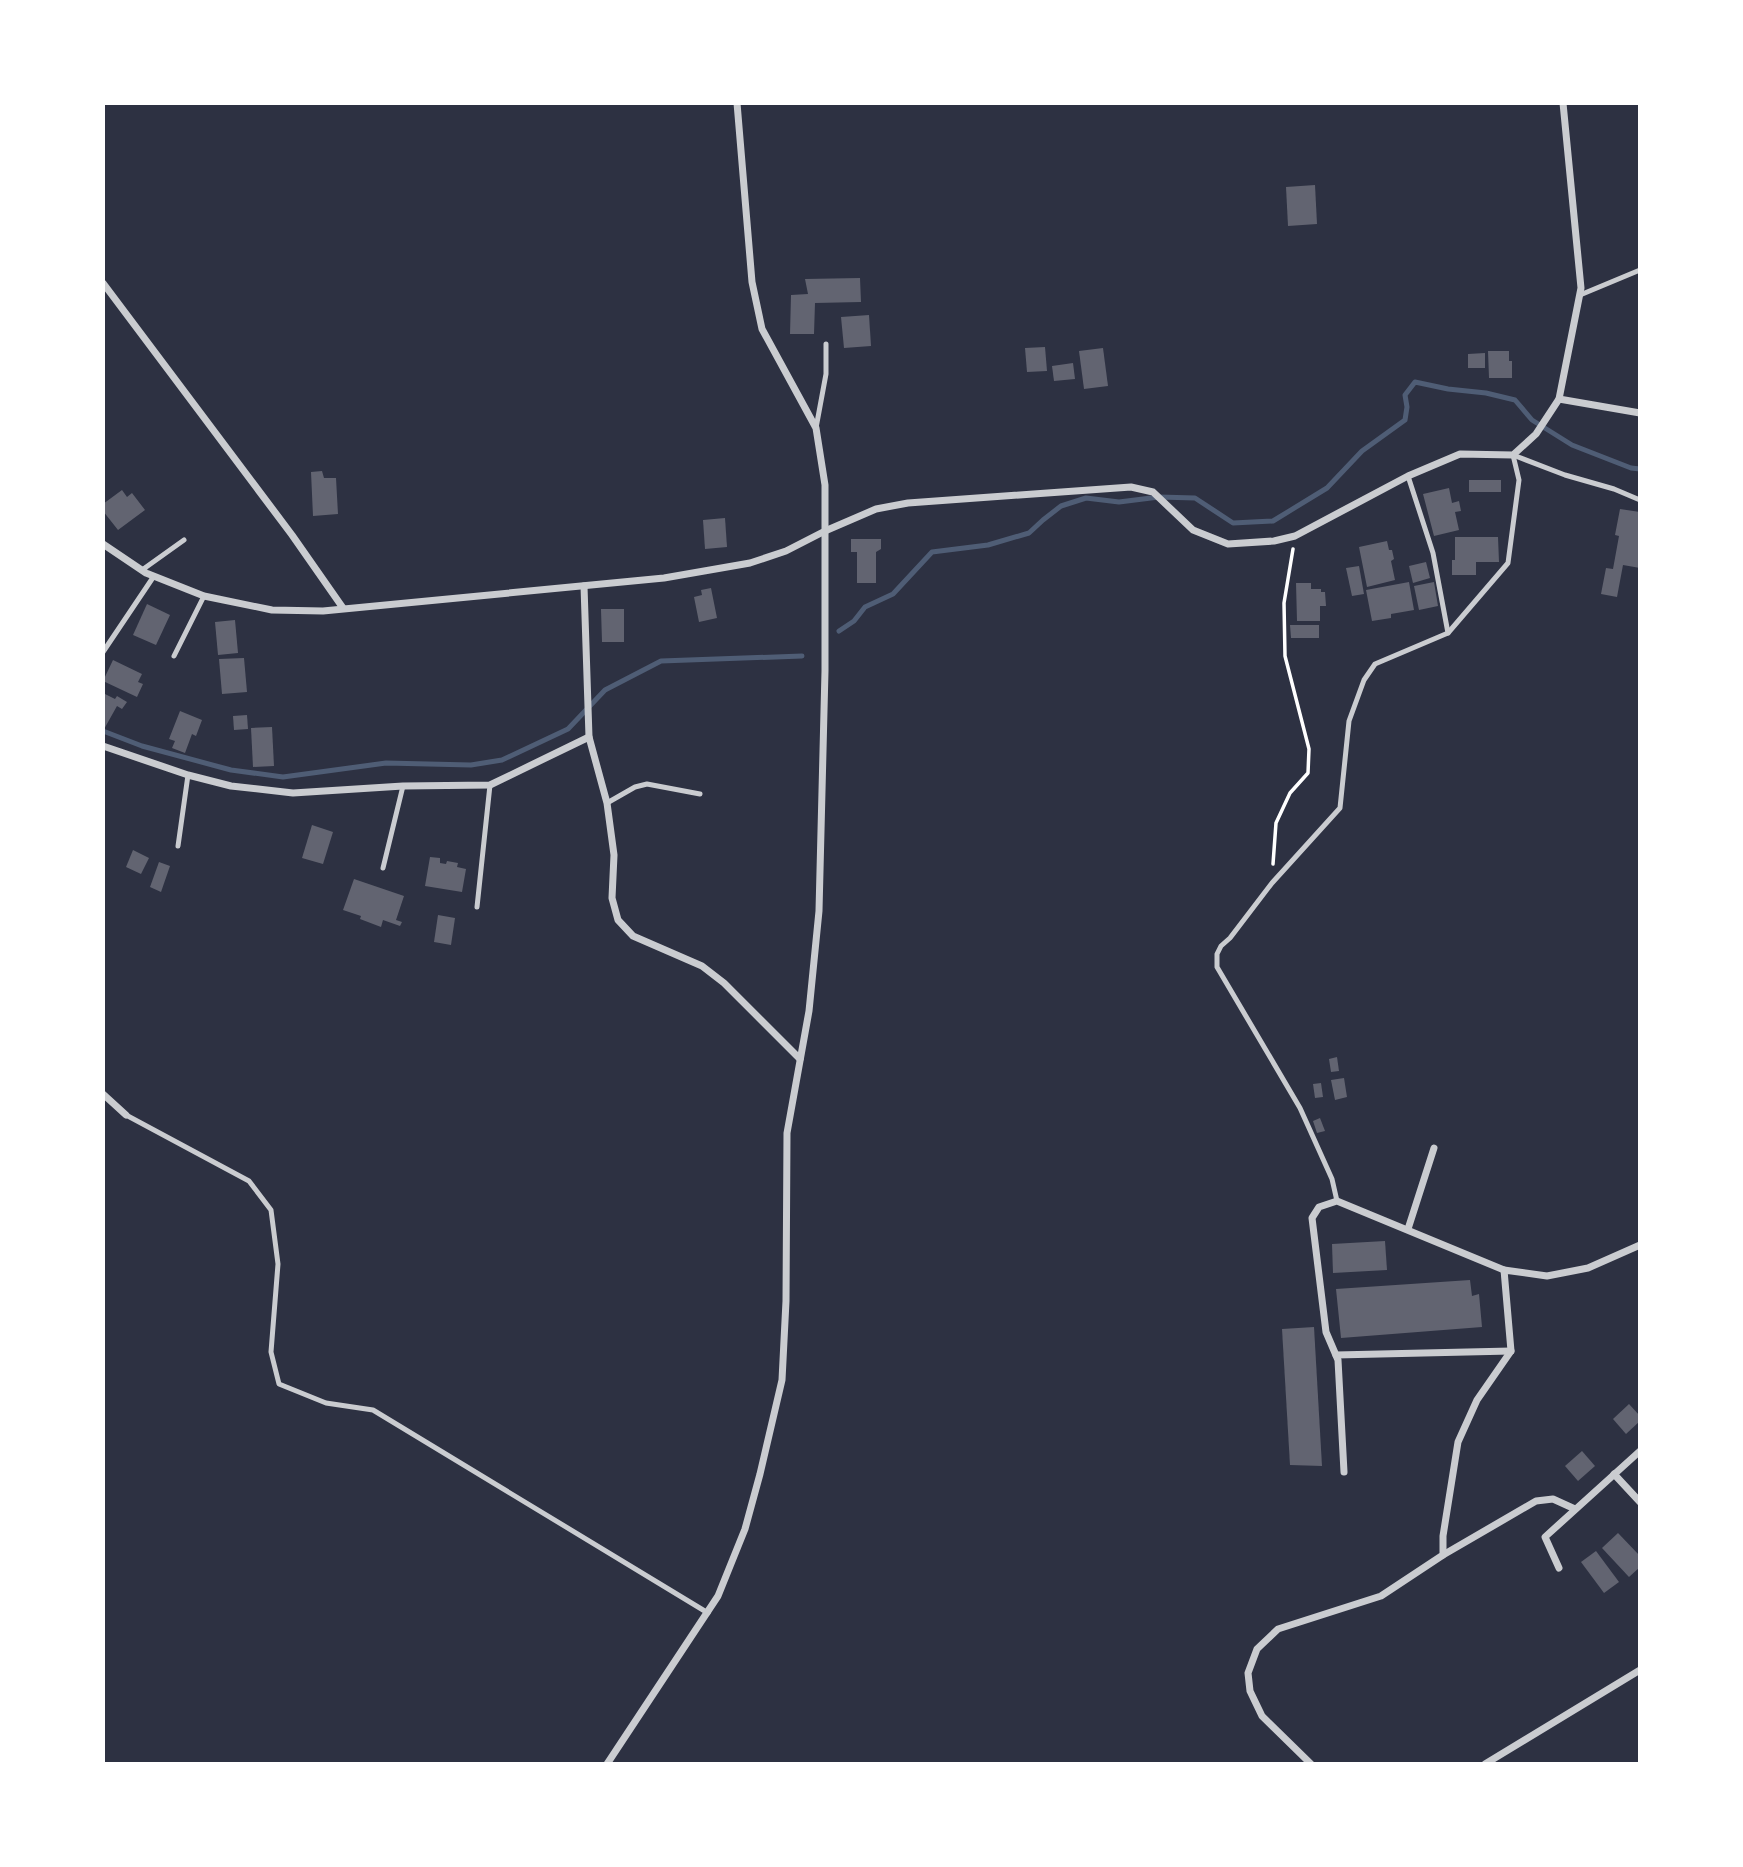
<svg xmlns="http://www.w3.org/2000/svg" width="1743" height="1867" viewBox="0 0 1743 1867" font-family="'Work Sans',sans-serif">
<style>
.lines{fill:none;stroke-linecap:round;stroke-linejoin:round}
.stream{stroke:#4f5d75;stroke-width:5}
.building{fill:#626471}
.path{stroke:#fff;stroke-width:3.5}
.service{stroke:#caccd0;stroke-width:5}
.minor{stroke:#caccd0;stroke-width:7}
</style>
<rect width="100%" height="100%" fill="#2d3142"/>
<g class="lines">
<g class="stream">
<path d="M839 631 854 621 865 607 893 594 932 552 988 545 1029 533 1043 520 1061 506 1086 498 1119 502 1159 497 1195 498 1233 523 1273 521 1327 488 1362 451 1405 420 1407 407 1405 395 1415 382 1448 389 1486 393 1515 400 1532 420 1572 445 1631 468 1640 469"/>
<path d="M103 731 142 746 231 770 283 777 386 763 471 765 502 760 568 729 605 690 661 661 802 656"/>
</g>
</g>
<g class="building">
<path d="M1315 185 1317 224 1288 226 1286 187Z"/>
<path d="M860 278 861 302 815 303 814 334H790L791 295 808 294 805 279Z"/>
<path d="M869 315 871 346 844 348 841 317Z"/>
<path d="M1045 347 1047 371 1027 372 1025 348Z"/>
<path d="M1103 348 1108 386 1084 389 1079 351Z"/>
<path d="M1488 351H1509V361H1512V378H1489Z"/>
<path d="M1485 353V368H1468V354Z"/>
<path d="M1073 363 1075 379 1054 381 1052 366Z"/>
<path d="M322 471 324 478H336L338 514 313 516 311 472Z"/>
<rect x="1469" y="480" width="32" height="12"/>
<path d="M1449 488 1452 503 1459 501 1461 511 1455 512 1459 530 1434 536 1423 494Z"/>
<path d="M122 490 127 497 132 493 145 510 118 530 103 511V504Z"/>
<path d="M1620 509 1640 512V568L1623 565 1617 597 1601 594 1606 568 1613 569 1619 536 1615 535Z"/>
<path d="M725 518 727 547 705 549 703 520Z"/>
<path d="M1455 537H1498L1499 562H1476V575H1452V560H1455Z"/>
<path d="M851 539H881V549L876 552V583H857V552H851Z"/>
<path d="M1387 541 1389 550H1392L1394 559 1391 561 1395 580 1367 587 1359 547Z"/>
<path d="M1426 562 1430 578 1413 583 1409 566Z"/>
<path d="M1359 566 1364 594 1352 596 1346 568Z"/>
<path d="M1409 582 1414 610 1391 614V618L1372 621 1366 590Z"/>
<path d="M1434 582 1438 606 1419 610 1414 586Z"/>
<path d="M1296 583H1311V589H1321V592H1325L1326 606H1320V621H1297Z"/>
<path d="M711 588 717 618 699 622 694 597 702 595 701 590Z"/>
<path d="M147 604 170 615 156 645 133 635Z"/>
<path d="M601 609H624V642H602Z"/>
<path d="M235 620 238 653 218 655 215 622Z"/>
<path d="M1290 625H1319V638H1291Z"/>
<path d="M244 658 247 692 222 694 219 659Z"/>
<path d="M113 660 142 674 138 682 143 684 137 697 103 681Z"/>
<path d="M103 693 115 699 117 696 127 702 122 709 117 706 103 731Z"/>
<path d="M180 711 202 720 196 736 192 734 185 753 172 748 175 741 169 739Z"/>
<path d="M247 715 248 729 234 730 233 716Z"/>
<path d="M272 727 274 766 253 767 251 728Z"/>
<path d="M312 825 333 832 323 864 302 858Z"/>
<path d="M133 850 149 858 141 874 126 867Z"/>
<path d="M430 857 440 858V863L446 864 447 861 458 863 457 867 466 869 462 892 425 886Z"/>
<path d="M159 862 170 866 161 892 150 887Z"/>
<path d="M354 879 404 896 396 920 402 922 400 926 383 920 381 927 360 919 361 916 343 910Z"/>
<path d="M438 915 455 918 451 945 434 942Z"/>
<path d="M1337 1057 1339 1071 1331 1072 1329 1059Z"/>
<path d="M1344 1078 1347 1097 1335 1100 1331 1080Z"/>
<path d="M1321 1083 1323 1097 1315 1098 1313 1084Z"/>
<path d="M1320 1118 1325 1131 1317 1133 1313 1121Z"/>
<path d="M1385 1241 1387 1270 1333 1273 1332 1244Z"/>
<path d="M1470 1280 1472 1296 1479 1294 1482 1327 1341 1338 1336 1289Z"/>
<path d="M1314 1327 1322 1466 1290 1465 1282 1329Z"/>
<path d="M1629 1404 1640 1416V1421L1626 1434 1613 1419Z"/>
<path d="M1582 1451 1595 1466 1578 1481 1565 1466Z"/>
<path d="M1618 1533 1640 1556V1567L1629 1577 1602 1548Z"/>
<path d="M1596 1551 1619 1582 1604 1593 1581 1562Z"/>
</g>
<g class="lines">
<path class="path" d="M1273 864 1276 823 1290 793 1308 773 1309 749 1285 656 1284 603 1293 549"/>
<g class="service">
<path d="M1580 295 1640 270"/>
<path d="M816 428 826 374V344"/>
<path d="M1513 455 1565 475 1614 489 1640 500"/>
<path d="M1408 476 1433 553 1448 633"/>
<path d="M142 570 184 540"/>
<path d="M103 652 154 576"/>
<path d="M174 656 204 596"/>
<path d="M607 803 635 787 647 784 700 794"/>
<path d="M178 846 188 775"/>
<path d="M383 868 403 786"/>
<path d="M477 907 490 785"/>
<path d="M126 1115 249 1181 271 1210 278 1264 271 1352 279 1384 326 1403 373 1410 708 1613"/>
<path d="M1337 1201 1332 1179 1300 1108 1217 967V954L1221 946 1230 938 1272 883 1340 808 1349 721 1364 680 1375 664 1448 633 1508 563 1519 480 1513 455"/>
</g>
<g class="minor">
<path d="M103 283 292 535 343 608"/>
<path d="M1559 399 1640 413"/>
<path d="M103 544 146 573 204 596 272 610 323 611 664 578 750 563 786 551 825 531 876 509 908 503 1131 487 1153 492 1193 530 1228 544 1274 541 1295 536 1408 476 1460 454 1513 455 1536 434 1559 399 1581 288 1563 103"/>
<path d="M584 586 589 737 607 803 614 855 612 898 618 920 633 936 702 966 724 983 800 1059"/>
<path d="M103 746 188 775 231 786 293 793 403 786 490 785 589 737"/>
<path d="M103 1094 126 1115"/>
<path d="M1408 1229 1434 1148"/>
<path d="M1336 1355 1511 1351"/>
<path d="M1344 1472 1338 1360 1326 1332 1312 1218 1319 1207 1337 1201 1504 1270"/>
<path d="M1614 1474 1640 1502"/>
<path d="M1443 1555 1536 1501 1553 1499 1575 1509"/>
<path d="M1559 1568 1545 1537 1640 1451"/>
<path d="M607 1764 718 1596 745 1529 760 1474 782 1380 786 1301 787 1133 809 1011 819 911 825 671V485L816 428 762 329 752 282 737 103"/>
<path d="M1311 1764 1262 1716 1250 1691 1248 1673 1257 1649 1278 1629 1381 1596 1443 1555V1536L1458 1442 1477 1400 1511 1351 1504 1270 1547 1276 1588 1268 1640 1245"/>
<path d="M1485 1764 1640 1670"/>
</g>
</g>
<rect width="1743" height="1867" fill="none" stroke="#ffffff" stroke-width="210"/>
</svg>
